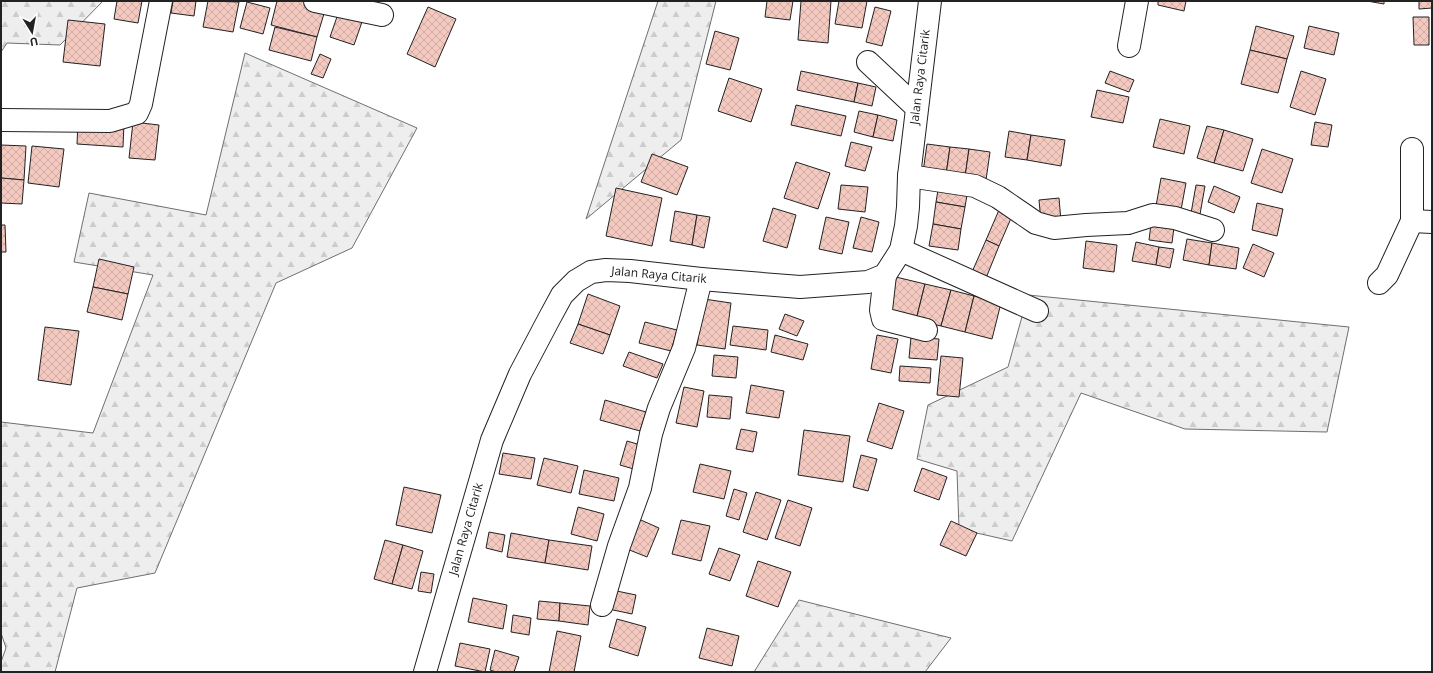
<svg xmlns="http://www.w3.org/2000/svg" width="1433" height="673" viewBox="0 0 1433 673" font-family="'Open Sans',sans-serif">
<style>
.forest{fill:url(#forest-firs);stroke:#6f6f6f}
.building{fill:url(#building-cross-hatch);stroke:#222}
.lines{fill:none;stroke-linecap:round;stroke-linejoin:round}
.minor-casing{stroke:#222;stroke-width:24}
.minor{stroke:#fff;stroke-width:22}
.labels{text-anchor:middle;stroke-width:3;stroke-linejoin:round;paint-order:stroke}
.street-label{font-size:12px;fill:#222;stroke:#fff}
</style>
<defs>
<pattern id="forest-firs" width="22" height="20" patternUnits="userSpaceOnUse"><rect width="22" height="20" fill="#eee"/><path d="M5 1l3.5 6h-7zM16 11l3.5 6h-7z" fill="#ccc"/></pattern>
<pattern id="building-cross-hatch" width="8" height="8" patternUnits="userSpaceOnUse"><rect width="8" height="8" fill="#f3c9c0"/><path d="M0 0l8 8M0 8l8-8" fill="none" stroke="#d0aca5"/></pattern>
</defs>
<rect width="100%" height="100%" fill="#fff"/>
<g class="forest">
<path d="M1 1H103L60 45 7 43 1 52Z"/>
<path d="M658 1H716L681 140 586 219Z"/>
<path d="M245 53 417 128 352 248 276 283 155 573 77 588 55 672H1V662L6 648 1 633V422L93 433 153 275 74 262 89 193 206 215Z"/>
<path d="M1028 295 1349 327 1327 432 1185 429 1081 393 1012 541 959 529 957 471 917 459 928 405 1008 367Z"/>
<path d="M799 600 951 638 925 672H754Z"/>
</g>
<g class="building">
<path d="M117 1H142L138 23 114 19Z"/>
<path d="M173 1H196L194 16 171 13Z"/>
<path d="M208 1 239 2 233 32 203 27Z"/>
<path d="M277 1H302L326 7 317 37 271 25Z"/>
<path d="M767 1H793L790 20 765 17Z"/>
<path d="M801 1H831L828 43 798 40Z"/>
<path d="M839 1H867L862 28 835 24Z"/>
<path d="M1158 1H1186L1184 11 1158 5Z"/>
<path d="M1367 1H1384V4Z"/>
<path d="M1419 1H1432V8L1419 9Z"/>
<path d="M247 2 270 8 263 34 240 28Z"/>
<path d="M428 7 456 19 435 67 407 54Z"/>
<path d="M875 7 891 11 882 46 866 42Z"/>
<path d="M339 11 363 19 354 45 330 37Z"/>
<path d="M1413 17H1429V45H1414Z"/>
<path d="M68 20 105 24 100 66 63 62Z"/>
<path d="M1256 26 1294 36 1287 59 1250 50Z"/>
<path d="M1309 26 1339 33 1334 55 1304 48Z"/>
<path d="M275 27 317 37 311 61 269 50Z"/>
<path d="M715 31 739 38 730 70 706 64Z"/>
<path d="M1250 50 1287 59 1278 93 1241 84Z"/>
<path d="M320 54 331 59 323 78 311 74Z"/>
<path d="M801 71 858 83 854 102 797 90Z"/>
<path d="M1110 71 1134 80 1129 92 1105 83Z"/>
<path d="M1301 71 1326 79 1315 115 1290 107Z"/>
<path d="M729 78 762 89 751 122 718 111Z"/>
<path d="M858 83 876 87 872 106 854 102Z"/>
<path d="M1097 90 1129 97 1123 123 1091 117Z"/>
<path d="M796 105 846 116 841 136 791 125Z"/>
<path d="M859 111 878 115 873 137 854 132Z"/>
<path d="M878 115 897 120 893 141 873 137Z"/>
<path d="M1160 119 1190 126 1184 154 1153 147Z"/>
<path d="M78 121 124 123 123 147 77 144Z"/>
<path d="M133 122 159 125 155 160 129 158Z"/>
<path d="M1315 122 1332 125 1328 147 1311 145Z"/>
<path d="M1207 126 1224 130 1214 163 1197 158Z"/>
<path d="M1224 130 1253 139 1243 171 1214 163Z"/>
<path d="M1009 131 1031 135 1027 160 1005 157Z"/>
<path d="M1031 135 1065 140 1061 166 1027 160Z"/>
<path d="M851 142 872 147 865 171 845 166Z"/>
<path d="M927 144 950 147 946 175 923 172Z"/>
<path d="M1 145 26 146 24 180 1 178Z"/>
<path d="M32 146 64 149 59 187 28 183Z"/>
<path d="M950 147 969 149 965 177 946 175Z"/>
<path d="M969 149 990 152 986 180 965 177Z"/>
<path d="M1262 149 1293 159 1282 193 1251 183Z"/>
<path d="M652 154 688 167 677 195 641 182Z"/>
<path d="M796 162 830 173 818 209 784 198Z"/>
<path d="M1 178 24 180 22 204 1 203Z"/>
<path d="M1161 178 1186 183 1181 210 1156 206Z"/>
<path d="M939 184 968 189 965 207 936 202Z"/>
<path d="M841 185 868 187 865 212 838 209Z"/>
<path d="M1196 185 1205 186 1199 220 1190 219Z"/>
<path d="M1214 186 1240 197 1234 213 1208 202Z"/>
<path d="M616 188 662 198 652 246 606 236Z"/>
<path d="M1059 198 1061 221 1041 222 1039 200Z"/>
<path d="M936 202 965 207 961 229 933 224Z"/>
<path d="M1257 203 1283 209 1277 236 1252 230Z"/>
<path d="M773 208 796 215 787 248 763 241Z"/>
<path d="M999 210 1012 216 999 246 986 240Z"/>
<path d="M675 211 697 215 692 245 670 241Z"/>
<path d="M697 215 710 217 704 248 692 245Z"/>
<path d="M1152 216 1175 219 1172 243 1149 240Z"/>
<path d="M826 217 849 222 842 254 819 249Z"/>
<path d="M861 217 879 222 872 252 853 248Z"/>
<path d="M933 224 961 229 958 250 929 246Z"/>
<path d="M1 225H5L6 252H1Z"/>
<path d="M1187 239 1212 243 1209 265 1183 260Z"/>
<path d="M986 240 999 246 986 278 972 272Z"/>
<path d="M1086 241 1117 245 1114 272 1083 268Z"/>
<path d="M1136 242 1159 247 1156 265 1132 261Z"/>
<path d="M1212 243 1239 248 1236 269 1209 265Z"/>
<path d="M1253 244 1274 253 1264 277 1243 268Z"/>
<path d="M1159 247 1174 249 1170 268 1156 265Z"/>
<path d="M99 259 134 267 128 294 93 287Z"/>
<path d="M896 277 925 284 916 320 887 313Z"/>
<path d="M925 284 951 290 941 326 916 320Z"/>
<path d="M93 287 128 294 122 320 87 312Z"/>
<path d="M951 290 974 296 965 332 941 326Z"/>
<path d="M588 294 620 306 610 335 578 324Z"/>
<path d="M974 296 1001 303 992 339 965 332Z"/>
<path d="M704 299 731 303 725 349 697 345Z"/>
<path d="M785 314 804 321 797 336 779 329Z"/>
<path d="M645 322 677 330 671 351 639 343Z"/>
<path d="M578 324 610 335 603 354 570 343Z"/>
<path d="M733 326 768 330 766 350 730 345Z"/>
<path d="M45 327 79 331 71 385 38 380Z"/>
<path d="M775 335 808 344 803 360 771 352Z"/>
<path d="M877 335 898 339 891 373 871 369Z"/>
<path d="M911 337 939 339 937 360 909 358Z"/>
<path d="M629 352 663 364 657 378 623 366Z"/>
<path d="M714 355 738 357 736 378 712 376Z"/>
<path d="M941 356 963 358 959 397 937 395Z"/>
<path d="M900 366 931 368 930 383 899 381Z"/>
<path d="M751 385 784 391 779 418 746 413Z"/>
<path d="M684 387 704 391 697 427 676 423Z"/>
<path d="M709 395 732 397 730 419 707 417Z"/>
<path d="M605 400 646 412 640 431 600 420Z"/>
<path d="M879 403 904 411 892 449 867 441Z"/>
<path d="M741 429 757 432 753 452 736 449Z"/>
<path d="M804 430 850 436 843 482 798 475Z"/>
<path d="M627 441 644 446 637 470 620 465Z"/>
<path d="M503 453 535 458 531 479 499 474Z"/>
<path d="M861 455 877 459 868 491 853 487Z"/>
<path d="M544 458 578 466 571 493 537 485Z"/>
<path d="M700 464 731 471 724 499 693 492Z"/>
<path d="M922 468 947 477 939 500 914 491Z"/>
<path d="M584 470 619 478 614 501 579 494Z"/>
<path d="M404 487 441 495 432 533 396 525Z"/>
<path d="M734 489 747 493 739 520 726 516Z"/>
<path d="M756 492 781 500 767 540 743 532Z"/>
<path d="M788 500 812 508 800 546 775 538Z"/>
<path d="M578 507 604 514 597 541 571 534Z"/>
<path d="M634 517 659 528 647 557 622 547Z"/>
<path d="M681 520 710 526 701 561 672 554Z"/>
<path d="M951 521 977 533 966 556 940 545Z"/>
<path d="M489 532 505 535 502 552 486 548Z"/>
<path d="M511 533 549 540 545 563 507 557Z"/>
<path d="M385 540 403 545 392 584 374 579Z"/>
<path d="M549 540 592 546 588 570 545 563Z"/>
<path d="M403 545 423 551 412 589 392 584Z"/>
<path d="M719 548 740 555 730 581 709 574Z"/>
<path d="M758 561 791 572 778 607 746 596Z"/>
<path d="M421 572 434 574 431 593 418 591Z"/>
<path d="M607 589 636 595 632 614 604 608Z"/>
<path d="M473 598 507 605 503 629 468 622Z"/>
<path d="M539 601 560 603 559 621 537 619Z"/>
<path d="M560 603 590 606 588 625 559 621Z"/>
<path d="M513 615 531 618 529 635 511 632Z"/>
<path d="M617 619 646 627 638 656 609 647Z"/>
<path d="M707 628 739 636 732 666 699 658Z"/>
<path d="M557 631 581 636 574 672H549Z"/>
<path d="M460 643 490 649 485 672 455 666Z"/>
<path d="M495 650 519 657 514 672H496L490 670Z"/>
</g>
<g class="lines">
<g class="minor-casing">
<g id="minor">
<path d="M315 1 382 15"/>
<path d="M1129 46 1137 1"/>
<path d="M868 62 916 107"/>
<path d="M1 120 110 121 137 113 141 104 161 1"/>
<path d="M909 176 975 186 998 197 1036 223 1054 228 1086 225 1128 223 1153 215 1175 218 1213 230"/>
<path d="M1412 221 1432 222"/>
<path d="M901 250 1037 311"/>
<path d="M885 275 881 310 883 319 926 330"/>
<path d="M1379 283 1387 275 1412 221V149"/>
<path d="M602 605 619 546 640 488 651 434 659 408 684 348 701 279"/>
<path d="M425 672 492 440 520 374 549 319 562 295 576 281 591 272 606 270 630 271 701 279 800 287 868 282 885 275 901 250 906 226 908 207 909 176 930 1"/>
</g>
</g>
<use href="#minor" class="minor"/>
</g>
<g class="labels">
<g class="street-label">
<text transform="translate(920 77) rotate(-83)" y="4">Jalan Raya Citarik</text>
<text transform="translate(659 275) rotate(5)" y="4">Jalan Raya Citarik</text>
<text transform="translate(466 529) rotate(-74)" y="4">Jalan Raya Citarik</text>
</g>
</g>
<rect width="1433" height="673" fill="none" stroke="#222222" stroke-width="4"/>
<g transform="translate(32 32) rotate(169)" stroke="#ffffff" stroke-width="3" paint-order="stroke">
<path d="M0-3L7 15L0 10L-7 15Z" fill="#222222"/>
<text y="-6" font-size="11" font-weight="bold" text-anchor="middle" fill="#222222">U</text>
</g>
</svg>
